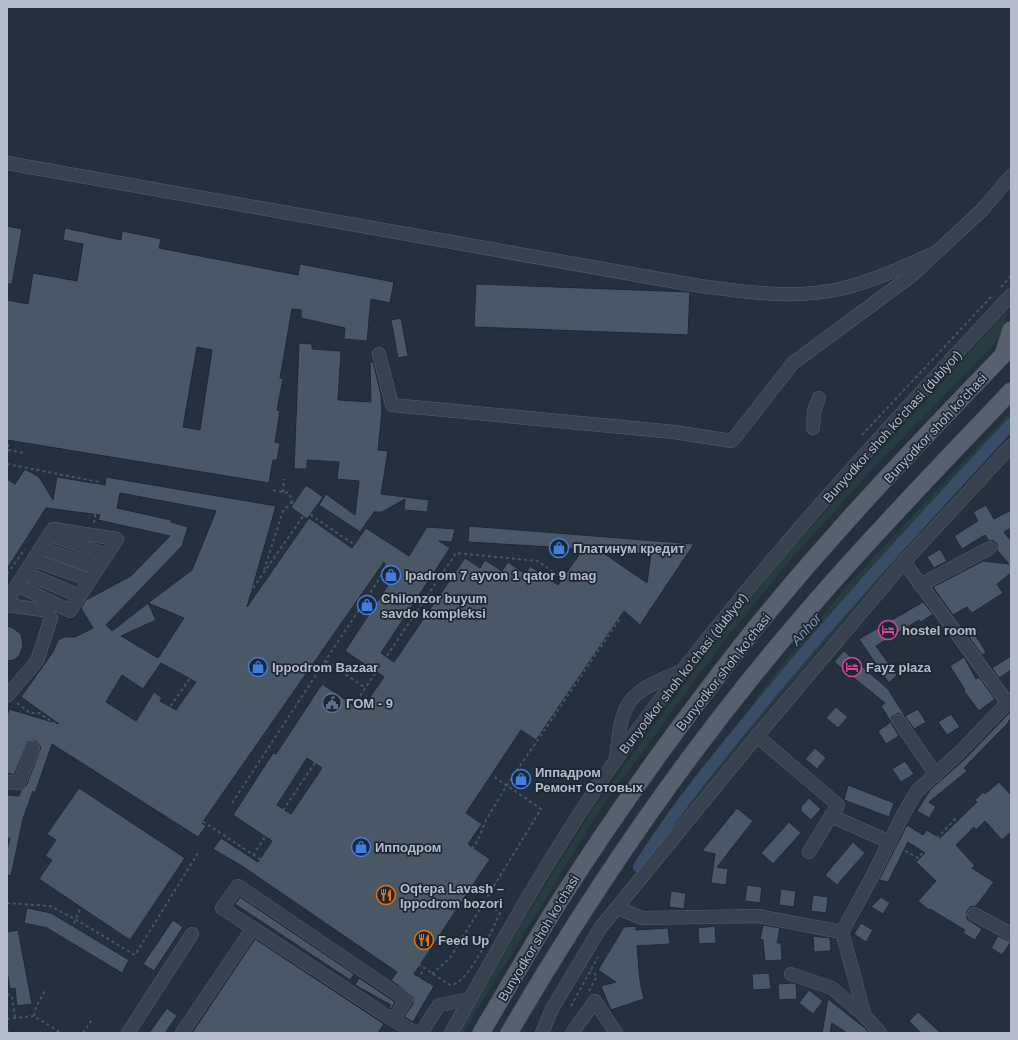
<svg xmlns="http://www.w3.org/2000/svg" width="1018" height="1040" viewBox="0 0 1018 1040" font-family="Arial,sans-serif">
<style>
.green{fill:#263c3f}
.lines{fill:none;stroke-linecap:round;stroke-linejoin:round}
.canal{stroke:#394d67;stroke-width:12}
.building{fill:#4a5767;stroke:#1f2835;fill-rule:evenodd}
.minor-casing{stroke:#565f6c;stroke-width:14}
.major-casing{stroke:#444d5a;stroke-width:18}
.path{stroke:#44595c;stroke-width:2;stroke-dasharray:3 3;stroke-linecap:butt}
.minor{stroke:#38414e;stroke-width:13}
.major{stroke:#56606e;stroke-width:17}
.labels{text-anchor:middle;stroke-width:3.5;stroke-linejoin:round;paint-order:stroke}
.street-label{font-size:13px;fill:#b4bcc9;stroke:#1d2633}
.poi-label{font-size:13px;font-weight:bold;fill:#b4bcc9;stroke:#1d2633;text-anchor:start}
.water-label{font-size:14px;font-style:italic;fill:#7c93b1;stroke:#1d2633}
</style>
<rect width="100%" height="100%" fill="#24303e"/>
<g class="green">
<path d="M1006 312 1007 315 1001 337 870 472 788 563 724 641 601 808 463 1033H458L524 920 596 804 719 637 783 558Z"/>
<path d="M1011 411V432C887 570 765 708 652 855L648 856 677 813 761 707 756 698 810 630 857 575Z"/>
</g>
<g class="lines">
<path class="canal" d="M639 867C670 817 706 772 743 727 828 621 920 523 1011 424"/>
</g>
<g class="building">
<path d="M7 226 22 229 12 284H7Z"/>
<path d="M65 228 121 240 122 231 147 236 161 239 159 248 298 275 300 264 394 282 390 303 371 299 367 341 344 339 345 328 301 318V310L292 309 280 378 283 379 277 410 280 411 275 442 280 443 277 460H273L269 483 7 440V300L28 304 33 273 77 281 83 244 63 240ZM197 347 212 350 200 430 183 427Z"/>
<path d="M476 284 690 292 688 335 474 327Z"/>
<path d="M401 318 408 356 398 358 391 320Z"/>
<path d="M299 343 312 344V349L341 351 338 400 371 402 370 362H373L381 395 382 411 378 450 388 451 381 494 429 500 427 512 404 510 405 499 382 512H374L360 532 319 505 326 494 355 515 359 481 337 479 339 462 307 460V469H294Z"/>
<path d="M25 469 39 477 53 500 57 477 105 485 106 477 276 506 247 607 309 518 352 548 366 528 409 556 427 527 455 529 452 542 439 541 450 548 381 653 394 662 465 558 480 568 485 560 502 571 508 562 525 574 530 566 558 585 583 549 468 542 469 526 694 544 640 625 624 611 536 740 521 730 466 813 482 824 468 844 490 859 414 974 434 986 413 1022 404 1017 413 1004V997L391 980 397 972 242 866 213 849 221 838 258 862 272 841 233 815 273 753 276 754 322 684 361 710 384 677 345 651 390 582 384 562 202 823 206 826 198 837 52 744 35 793 33 791 23 819 11 876 7 875V850L10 838H7V795L19 796 21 790 26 786 41 747 36 741 28 742 14 775 7 773V716L9 709 59 724 21 697 53 652 58 640 64 637H75L93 628 81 608 86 600 131 576 170 536 98 520 100 515 46 508 7 569V479L15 484ZM120 493 216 511 192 570 148 603 184 618 158 658 121 636 156 620 148 603 112 631 106 625 182 546 188 527 171 522V520L117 508ZM599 550 651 554 647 583ZM161 663 196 682 176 710 160 701 162 698 154 692 136 721 106 702 122 675 143 689ZM307 758 322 768 291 814 277 805Z"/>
<path d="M306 485 323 497 307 519 291 507Z"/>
<path d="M986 505 994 519 1011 510V528L1004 532 1011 541V573L997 584 1003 593 972 613 967 607 953 615 933 587 983 561 1009 564 997 550V544L994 541 988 540 985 535 962 549 954 536 978 521 973 512Z"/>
<path d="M940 549 947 561 934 568 927 557Z"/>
<path d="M923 602 933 614 921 622 919 620 876 646 897 675 889 683 859 639Z"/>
<path d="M7 626 13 628 21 634 23 646 19 656 14 660 7 661Z"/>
<path d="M970 627 986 652 982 655 964 630Z"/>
<path d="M844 651 888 689 905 716 898 713 892 717V725L899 736 886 744 878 731 891 722 881 706 885 703 834 662Z"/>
<path d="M1011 656V670L999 678 992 668Z"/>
<path d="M964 657 976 679 979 677 995 699 979 711 964 691 965 690 950 666Z"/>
<path d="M836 707 848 717 838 728 826 718Z"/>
<path d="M918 709 926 722 914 729 905 716Z"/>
<path d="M1011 711V718L1007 724 964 768 967 771 929 802 936 807 929 818 917 811 930 790 965 759Z"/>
<path d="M951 714 960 727 947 735 938 722Z"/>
<path d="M815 748 826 758 817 769 805 759Z"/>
<path d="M905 761 914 774 901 782 892 769Z"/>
<path d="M999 782 1011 795V832L1002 840 985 821 976 830 974 827 956 845 975 866 972 868 994 882 976 906 970 907 967 911V919L982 929 975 940 963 933 965 930 930 909 929 910 918 901 936 881 916 862 925 853 908 842 888 882 879 880 907 825 923 835 927 830 940 838 977 802 975 800 983 792 985 794Z"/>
<path d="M848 785 894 803 889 817 844 800Z"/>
<path d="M79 788 185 858 130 940 39 879 52 860 45 856 56 840 47 834Z"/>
<path d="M809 798 821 809 811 820 801 811V807Z"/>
<path d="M737 808 753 821 717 867 728 869 726 885 711 883 715 854 702 851Z"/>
<path d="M789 822 801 833 773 864 761 853Z"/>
<path d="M853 842 865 853 837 885 825 875Z"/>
<path d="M747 885 762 887 760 903 745 901Z"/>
<path d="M781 889 796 891 794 907 779 905Z"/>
<path d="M671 891 686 893 684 909 669 907Z"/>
<path d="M813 895 828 897 826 913 811 911Z"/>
<path d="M240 897 354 974 350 980 235 904Z"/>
<path d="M881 897 890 903 883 914 871 907Z"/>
<path d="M27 908 51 913 129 960 122 973 47 928 24 923Z"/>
<path d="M173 920 183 927 154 971 143 964Z"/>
<path d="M861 923 873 930 866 942 854 934Z"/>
<path d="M763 925 780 928 777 943H781L782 960 765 961 763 940 760 939Z"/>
<path d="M636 926V930L668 928 670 944 637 946 640 981 644 999 611 1010 601 986 616 982 598 970 624 927Z"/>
<path d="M715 926 716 943 699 944 698 928Z"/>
<path d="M18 930 32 1004 17 1006 15 988 10 989 7 971V932Z"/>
<path d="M813 936 830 938 831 951 814 952Z"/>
<path d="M998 936 1011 942 1002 955 991 948Z"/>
<path d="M255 939 384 1024 378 1033H192Z"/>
<path d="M769 973 771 989 753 990 752 974Z"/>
<path d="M359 978 395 1002 391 1009 389 1008 391 1005 355 985Z"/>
<path d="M792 983 796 984 797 999 779 1000 778 984Z"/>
<path d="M809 990 823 1001 813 1014 799 1003Z"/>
<path d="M828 999 866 1029 869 1033H847L832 1023 830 1033H822Z"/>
<path d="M167 1008 177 1016 165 1033H149Z"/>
<path d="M918 1012 929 1022 941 1033H921L909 1021Z"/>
</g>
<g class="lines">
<g class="minor-casing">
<g id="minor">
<path d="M7 163 688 284C737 291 791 300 840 289 874 281 906 266 937 252"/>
<path d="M379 354 392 405 674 432 732 441 793 363 911 276 982 210 1011 176"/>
<path d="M813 428 814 411 819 398"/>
<path d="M50 535 106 555"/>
<path d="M41 548 98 568"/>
<path d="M34 560 90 580"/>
<path d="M904 562 1007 702"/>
<path d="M25 573 80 596"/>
<path d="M920 585 990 548"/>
<path d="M7 601C22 577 38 553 53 529L117 539 70 611 17 585"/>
<path d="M7 605 43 610 47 611 51 618 37 661 7 696"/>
<path d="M899 721 936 775"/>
<path d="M757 736 838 805 831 816 890 842"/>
<path d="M616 760C622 700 625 694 682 671"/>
<path d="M7 782 19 783 33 748"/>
<path d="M809 852 831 816"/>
<path d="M618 908 642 918 758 916 842 932"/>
<path d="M974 914 1011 934"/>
<path d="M791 974 832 988 865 1016"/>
<path d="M393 1020 406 1000 238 886 222 908 393 1020 416 1033"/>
<path d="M128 1033 192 934"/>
<path d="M182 1033 253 928"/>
<path d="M421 1033 439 1005 470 999"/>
<path d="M451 1033C502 941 554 848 615 761 733 595 872 444 1011 295"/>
<path d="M542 1033 552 1009 601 927 757 736 904 562 1011 446"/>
<path d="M572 1033 595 1001 616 1033"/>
<path d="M880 1033 865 1016 842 932 873 875 904 813 917 791 959 753 1011 699"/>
</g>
</g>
<g class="major-casing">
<g id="major">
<path d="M1003 355 1011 330"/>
<path d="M481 1033C507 989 532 945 559 902 616 812 679 725 744 642 827 538 919 442 1011 347"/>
<path d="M509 1033C593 889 688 750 797 623 865 543 939 467 1011 391"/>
</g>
</g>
<g class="path">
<path d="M1001 287 1011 276"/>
<path d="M862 435 992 296"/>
<path d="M8 450 24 453"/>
<path d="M7 453 9 441"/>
<path d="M7 464 99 482 94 524"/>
<path d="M283 492 284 479"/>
<path d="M264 570 283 511 292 502"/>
<path d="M7 574 25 549"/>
<path d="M326 661 364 687"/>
<path d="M17 703 30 713H39L450 985C468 986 493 928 500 913L485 901"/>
<path d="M126 770 306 512"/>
<path d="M232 803 387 567 292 502 289 493 271 490"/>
<path d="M900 848 918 858 957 817"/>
<path d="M253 855 456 553 538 561 619 620 507 785 486 820 478 840 401 954"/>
<path d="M7 903 50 906 75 919 135 955 198 853"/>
<path d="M67 940 81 907"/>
<path d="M432 974 450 958 541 809 493 776"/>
<path d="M412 990 424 969"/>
<path d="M589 991 597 976 591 971"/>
<path d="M7 994 12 996 15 1018"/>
<path d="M571 1006 598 957"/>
<path d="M34 1016 36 1007 46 989"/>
<path d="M7 1019 34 1016 61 1033"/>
<path d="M7 1029 8 1033"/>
<path d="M83 1033 93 1018"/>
</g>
<use href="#minor" class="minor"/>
<use href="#major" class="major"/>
</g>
<defs>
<g id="shop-ring" transform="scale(1)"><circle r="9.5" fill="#1d2633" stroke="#3f7fe0" stroke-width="1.5"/><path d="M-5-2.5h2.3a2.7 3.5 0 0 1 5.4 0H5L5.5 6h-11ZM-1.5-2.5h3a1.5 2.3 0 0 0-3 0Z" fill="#3f7fe0"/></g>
<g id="hotel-ring" transform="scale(1)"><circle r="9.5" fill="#1d2633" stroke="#d1479c" stroke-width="1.5"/><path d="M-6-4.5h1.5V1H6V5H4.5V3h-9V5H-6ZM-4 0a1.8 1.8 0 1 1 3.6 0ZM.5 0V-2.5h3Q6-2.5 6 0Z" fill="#d1479c"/></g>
<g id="civic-ring" transform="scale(1)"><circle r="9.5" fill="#1d2633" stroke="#5c6f8a" stroke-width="1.5"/><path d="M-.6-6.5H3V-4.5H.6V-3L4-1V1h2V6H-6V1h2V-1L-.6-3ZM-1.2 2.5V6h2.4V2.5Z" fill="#5c6f8a"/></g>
<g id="restaurant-ring" transform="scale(1)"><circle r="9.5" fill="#1d2633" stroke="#e8710a" stroke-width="1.5"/><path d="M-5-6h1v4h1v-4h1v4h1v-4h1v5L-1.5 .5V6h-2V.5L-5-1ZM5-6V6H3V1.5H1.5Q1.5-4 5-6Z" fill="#e8710a"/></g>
</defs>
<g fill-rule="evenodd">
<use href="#shop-ring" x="559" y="548"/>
<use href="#shop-ring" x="391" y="575"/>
<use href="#shop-ring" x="367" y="605"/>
<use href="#hotel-ring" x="888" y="630"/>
<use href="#shop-ring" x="258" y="667"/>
<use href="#hotel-ring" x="852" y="667"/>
<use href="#civic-ring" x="332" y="703"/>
<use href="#shop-ring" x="521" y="779"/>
<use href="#shop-ring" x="361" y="847"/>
<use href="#restaurant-ring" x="386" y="895"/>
<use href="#restaurant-ring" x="424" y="940"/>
</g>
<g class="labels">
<g class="street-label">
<text transform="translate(892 426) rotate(-48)" y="5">Bunyodkor shoh koʻchasi (dublyor)</text>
<text transform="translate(935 428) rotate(-47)" y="5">Bunyodkor shoh ko'chasi</text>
<text transform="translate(723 672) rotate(-52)" y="5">Bunyodkor shoh ko'chasi</text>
<text transform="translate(683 673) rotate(-52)" y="5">Bunyodkor shoh koʻchasi (dublyor)</text>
<text transform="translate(538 938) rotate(-59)" y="5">Bunyodkor shoh ko'chasi</text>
</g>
<g class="poi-label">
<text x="573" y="553">Платинум кредит</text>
<text x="405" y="580">Ipadrom 7 ayvon 1 qator 9 mag</text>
<text x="381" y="603">Chilonzor buyum<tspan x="381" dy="15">savdo kompleksi</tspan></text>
<text x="902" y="635">hostel room</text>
<text x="272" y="672">Ippodrom Bazaar</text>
<text x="866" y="672">Fayz plaza</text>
<text x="346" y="708">ГОМ - 9</text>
<text x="535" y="777">Иппадром<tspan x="535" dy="15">Ремонт Сотовых</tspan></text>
<text x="375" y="852">Ипподром</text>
<text x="400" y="893">Oqtepa Lavash –<tspan x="400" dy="15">Ippodrom bozori</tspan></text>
<text x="438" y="945">Feed Up</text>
</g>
<g class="water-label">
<text transform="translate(806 629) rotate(-48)" y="5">Anhor</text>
</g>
</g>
<rect width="1018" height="1040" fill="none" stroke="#b4bcc9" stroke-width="16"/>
</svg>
